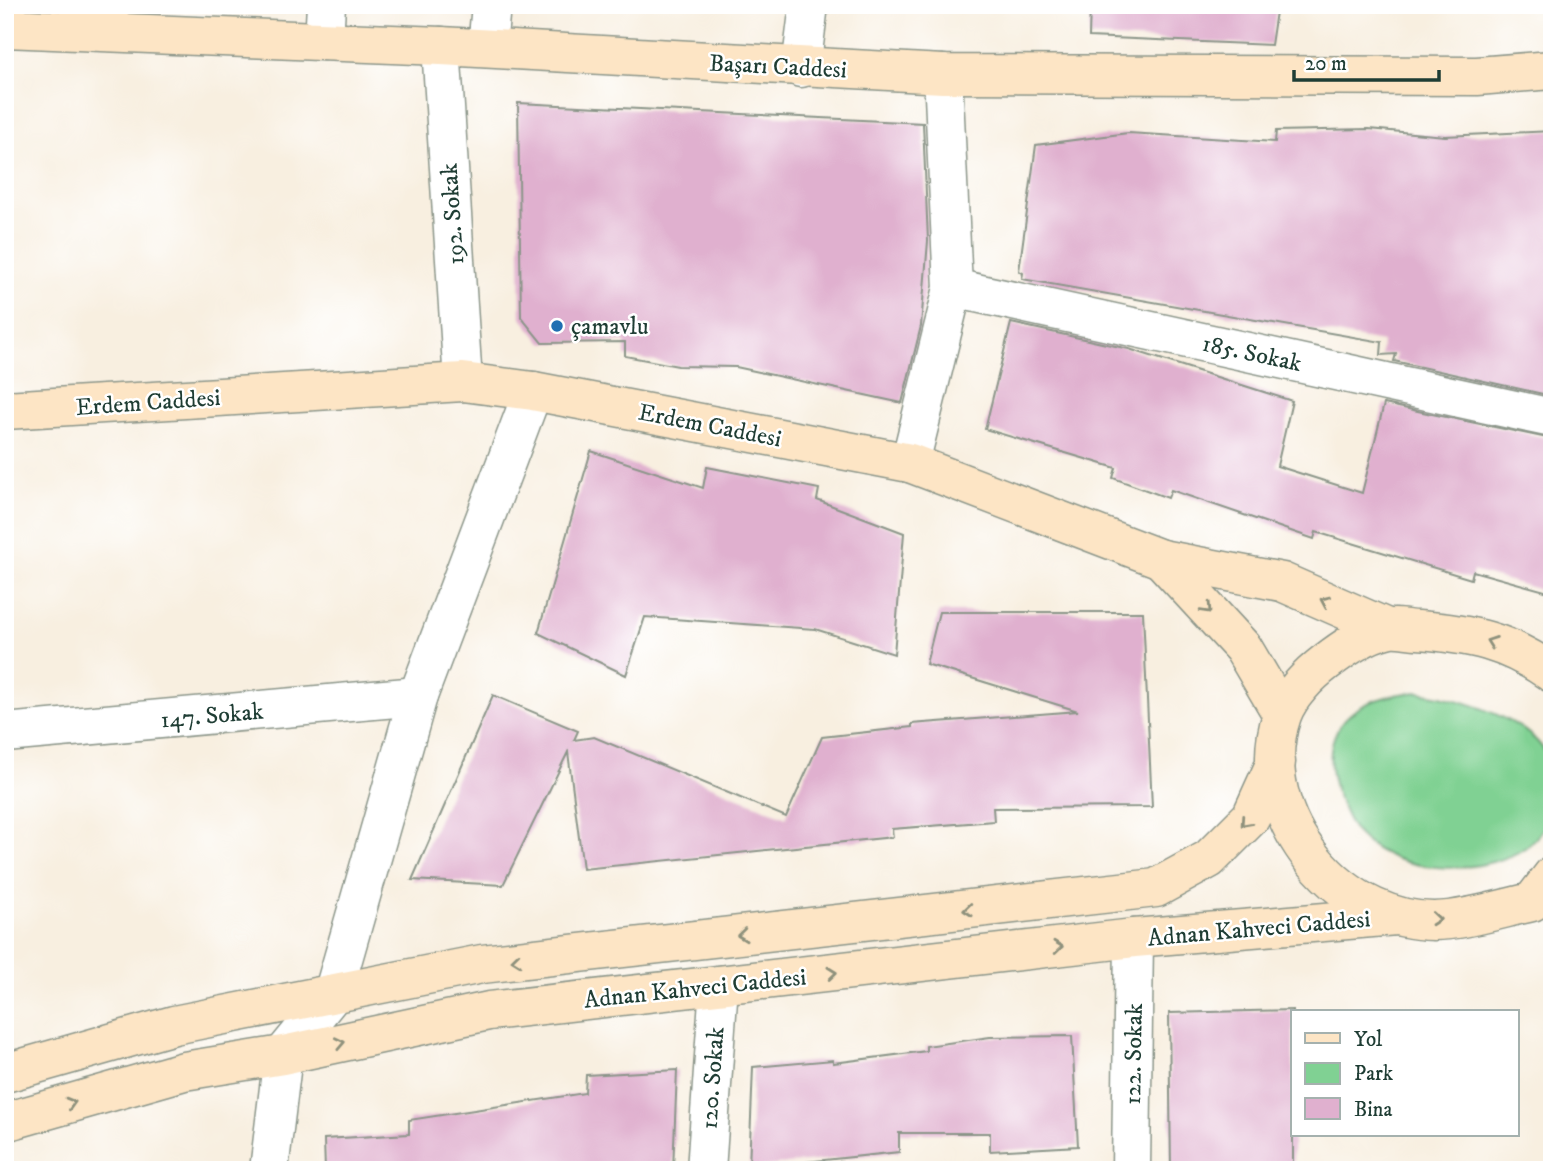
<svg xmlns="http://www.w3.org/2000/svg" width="1557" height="1175" viewBox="0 0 1557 1175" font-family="'IM FELL DW Pica',serif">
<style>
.green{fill:#80d193;stroke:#508764;stroke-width:2}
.building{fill:#e0b0cf}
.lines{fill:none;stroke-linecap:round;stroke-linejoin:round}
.street-casing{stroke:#8c968a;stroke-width:41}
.secondary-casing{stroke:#8c968a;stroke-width:41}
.street{stroke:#fff;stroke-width:38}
.secondary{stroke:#fde5c5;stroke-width:38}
.oneway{stroke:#8e917c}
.poi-dot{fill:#1f6fb2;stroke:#fff;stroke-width:2.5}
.labels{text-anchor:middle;stroke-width:5;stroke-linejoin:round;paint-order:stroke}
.street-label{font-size:24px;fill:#1f3d34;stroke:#fff}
.poi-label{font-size:24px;fill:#1f3d34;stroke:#fff;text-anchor:start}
</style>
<rect width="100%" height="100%" fill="#fff"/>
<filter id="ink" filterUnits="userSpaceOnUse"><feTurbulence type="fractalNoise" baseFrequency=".0143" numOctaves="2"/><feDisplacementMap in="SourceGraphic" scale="14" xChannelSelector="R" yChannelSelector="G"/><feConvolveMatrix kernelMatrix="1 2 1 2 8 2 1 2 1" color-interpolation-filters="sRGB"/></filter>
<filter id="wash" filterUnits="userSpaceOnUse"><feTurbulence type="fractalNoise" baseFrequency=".00686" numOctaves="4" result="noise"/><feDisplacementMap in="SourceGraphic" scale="28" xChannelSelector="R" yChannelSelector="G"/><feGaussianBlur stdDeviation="1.57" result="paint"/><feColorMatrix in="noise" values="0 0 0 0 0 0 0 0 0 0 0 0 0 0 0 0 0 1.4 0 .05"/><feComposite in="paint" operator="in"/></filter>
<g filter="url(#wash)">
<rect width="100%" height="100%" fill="#f8efe0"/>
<path class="green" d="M1419 692C1459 698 1542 721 1552 768 1554 779 1552 794 1552 805 1550 828 1530 848 1510 856 1463 876 1391 872 1355 831 1346 819 1340 802 1335 788 1316 721 1360 696 1419 692Z"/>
<g id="blocks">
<g class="building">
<path d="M1090 5H1277L1271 45 1089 37Z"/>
<path d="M518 103 923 123 928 241 921 326 902 403 736 367 678 366 625 356V342L542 343 521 317Z"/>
<path d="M1369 129 1445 136 1552 131V396L1394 361 1396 354 1381 355 1382 342 1022 279 1023 273 1019 271 1036 145 1128 133 1275 142 1276 131Z"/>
<path d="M1011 323 1129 349 1292 401 1277 466 1362 493 1384 404 1552 439V593L1473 571 1471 579 1316 532 1314 539 1171 490 1168 498 1113 478 1116 468 985 429Z"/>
<path d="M591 451 703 488 707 467 819 489 817 500 904 533 894 654 815 629 645 617 626 675 538 633Z"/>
<path d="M939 612H1143L1152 807 993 808 994 821 892 829 893 837 583 869 568 752 503 885 412 880 493 695 578 731 574 740 594 737 786 817 822 737 912 727V724L1078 711 926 664Z"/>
<path d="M1293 1010V1170H1171L1169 1013Z"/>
<path d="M1072 1036 1078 1146 990 1151V1133H899V1152L749 1168 753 1067 833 1060V1063L926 1051V1046L990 1037Z"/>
<path d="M677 1070 673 1170H325L324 1139 409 1134V1120L585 1093 586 1075Z"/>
</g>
</g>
</g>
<g filter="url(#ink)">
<use href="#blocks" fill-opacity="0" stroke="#8c968a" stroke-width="2"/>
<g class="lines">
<g class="street-casing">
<g id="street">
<path d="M324 41 326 5"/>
<path d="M441 46 463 382"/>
<path d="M487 48 491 5"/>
<path d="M801 68 809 5"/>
<path d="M953 288 1552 418"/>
<path d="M910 463 953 288 943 74"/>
<path d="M5 733 418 696"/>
<path d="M269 1170 283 1055 333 994 418 696 533 391"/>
<path d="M706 1170 719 985"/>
<path d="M1131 1170 1134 938"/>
</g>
</g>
<g class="secondary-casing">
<g id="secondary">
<path d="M5 28 441 46 943 74 1477 76 1552 70"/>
<path d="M5 410 463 382 533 391 910 463 1161 559 1282 582 1387 628"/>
<path d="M1161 559 1243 648 1282 714"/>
<path d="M1552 673C1507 641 1471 634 1418 630 1408 630 1395 626 1386 629 1364 634 1343 649 1326 662 1309 675 1289 695 1282 715 1248 816 1344 932 1449 920 1476 917 1505 908 1532 902L1552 876"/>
<path d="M5 1073 174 1025 482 964 1156 888 1209 859 1251 817 1276 762"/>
<path d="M5 1122 184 1071 283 1055 489 1011 1134 938 1396 916"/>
</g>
</g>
<use href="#street" class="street"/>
<use href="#secondary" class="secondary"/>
</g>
<defs><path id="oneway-chevron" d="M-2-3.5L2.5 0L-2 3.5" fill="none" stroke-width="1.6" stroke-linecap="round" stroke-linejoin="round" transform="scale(1.75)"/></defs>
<g class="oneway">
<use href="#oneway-chevron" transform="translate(1325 601) rotate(-156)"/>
<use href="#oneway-chevron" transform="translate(1207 609) rotate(47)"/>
<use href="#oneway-chevron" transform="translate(1491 642) rotate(-160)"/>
<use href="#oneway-chevron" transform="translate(1245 822) rotate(132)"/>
<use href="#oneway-chevron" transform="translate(968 910) rotate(174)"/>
<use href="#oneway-chevron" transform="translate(1436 919) rotate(5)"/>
<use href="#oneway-chevron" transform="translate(742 935) rotate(174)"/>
<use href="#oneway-chevron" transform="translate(1058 947) rotate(-6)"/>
<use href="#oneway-chevron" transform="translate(516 960) rotate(174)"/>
<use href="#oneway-chevron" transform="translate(832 973) rotate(-6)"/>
<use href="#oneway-chevron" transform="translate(340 1043) rotate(-12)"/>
<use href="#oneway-chevron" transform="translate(71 1103) rotate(-16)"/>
</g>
</g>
<circle class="poi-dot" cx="557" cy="326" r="7"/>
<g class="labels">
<g class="street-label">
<text transform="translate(778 66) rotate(3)" y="8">Başarı Caddesi</text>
<text transform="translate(452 214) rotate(-94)" y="8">192. Sokak</text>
<text transform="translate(1252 353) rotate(12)" y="8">185. Sokak</text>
<text transform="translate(148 402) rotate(-4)" y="8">Erdem Caddesi</text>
<text transform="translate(710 425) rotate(11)" y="8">Erdem Caddesi</text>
<text transform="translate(212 715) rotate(-5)" y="8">147. Sokak</text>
<text transform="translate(1259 928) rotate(-5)" y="8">Adnan Kahveci Caddesi</text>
<text transform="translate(695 988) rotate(-6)" y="8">Adnan Kahveci Caddesi</text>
<text transform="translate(1133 1054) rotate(-89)" y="8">122. Sokak</text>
<text transform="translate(712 1078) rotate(-86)" y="8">120. Sokak</text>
</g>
<g class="poi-label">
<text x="571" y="334">çamavlu</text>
</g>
</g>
<rect width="1557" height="1175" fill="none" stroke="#fff" stroke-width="28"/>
<rect x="1291" y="1010" width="228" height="126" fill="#ffffff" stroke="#a5b1ae" stroke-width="2"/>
<rect x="1305" y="1033" width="35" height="10" fill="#fde5c5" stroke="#a5b1ae" stroke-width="2"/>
<text x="1354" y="1046" font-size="21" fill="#1f3d34">Yol</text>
<rect x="1305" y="1063" width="35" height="21" fill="#80d193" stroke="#a5b1ae" stroke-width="2"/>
<text x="1354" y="1080" font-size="21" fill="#1f3d34">Park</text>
<rect x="1305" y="1098" width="35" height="21" fill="#e0b0cf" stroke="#a5b1ae" stroke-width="2"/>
<text x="1354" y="1116" font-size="21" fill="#1f3d34">Bina</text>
<path d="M1294 70v10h145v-10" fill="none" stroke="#1f3d34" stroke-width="3.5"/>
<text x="1305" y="70" font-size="21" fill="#1f3d34" stroke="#ffffff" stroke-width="5" paint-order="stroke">20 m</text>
</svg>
